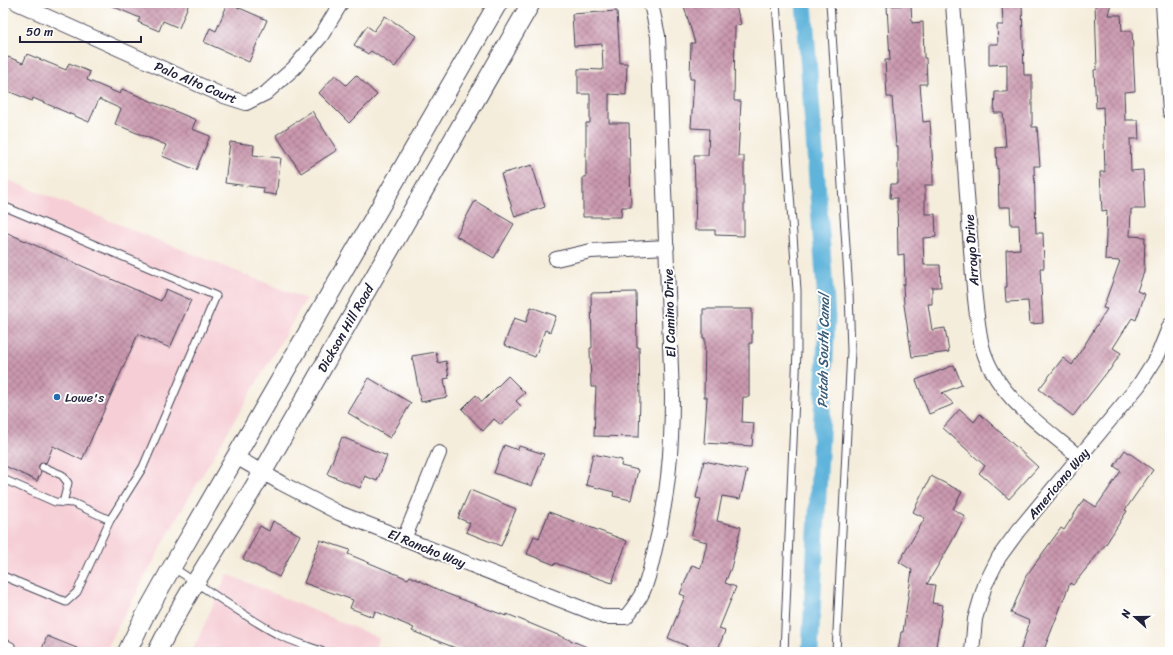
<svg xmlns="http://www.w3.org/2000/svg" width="1173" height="655" viewBox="0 0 1173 655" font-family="Sriracha,sans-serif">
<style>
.built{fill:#f6cfd6}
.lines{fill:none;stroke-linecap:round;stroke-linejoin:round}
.canal{stroke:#5eb4db;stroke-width:17}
.building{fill:url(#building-cross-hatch)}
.service-casing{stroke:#424053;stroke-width:9}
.minor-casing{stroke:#424053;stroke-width:16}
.tertiary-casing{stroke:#424053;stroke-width:20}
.service{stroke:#fff;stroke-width:7}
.minor{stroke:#fff;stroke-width:14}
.tertiary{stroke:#fff;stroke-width:18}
.poi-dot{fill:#1f6fb2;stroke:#fff;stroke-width:1.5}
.labels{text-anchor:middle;stroke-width:4;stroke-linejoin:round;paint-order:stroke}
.street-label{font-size:13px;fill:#22223b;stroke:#fff}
.poi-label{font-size:13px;fill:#22223b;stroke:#fff;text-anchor:start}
.water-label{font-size:14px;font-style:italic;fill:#3a5c7b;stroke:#fff}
</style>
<defs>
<pattern id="building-cross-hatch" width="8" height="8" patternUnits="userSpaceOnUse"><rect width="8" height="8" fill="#ca98ae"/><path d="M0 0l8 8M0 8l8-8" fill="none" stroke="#a47c8f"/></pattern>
</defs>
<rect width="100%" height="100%" fill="#fff"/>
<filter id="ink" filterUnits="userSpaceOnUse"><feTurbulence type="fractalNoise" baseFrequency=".025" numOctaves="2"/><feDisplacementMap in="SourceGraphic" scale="8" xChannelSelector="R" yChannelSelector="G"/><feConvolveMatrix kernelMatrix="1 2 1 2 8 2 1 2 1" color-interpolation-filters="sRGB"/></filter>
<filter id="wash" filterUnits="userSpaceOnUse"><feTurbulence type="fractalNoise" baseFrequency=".012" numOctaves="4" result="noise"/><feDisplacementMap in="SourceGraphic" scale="16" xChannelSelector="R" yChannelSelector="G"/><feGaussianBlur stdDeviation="0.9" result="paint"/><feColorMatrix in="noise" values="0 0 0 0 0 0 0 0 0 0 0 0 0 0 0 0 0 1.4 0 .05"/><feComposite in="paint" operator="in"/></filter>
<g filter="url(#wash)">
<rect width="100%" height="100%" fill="#f5eddb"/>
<g class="built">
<path d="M3 178 306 299 176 520 112 638 106 652H3Z"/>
<path d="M227 574 379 638 375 647 389 652H192Z"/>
</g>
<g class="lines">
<path class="canal" d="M804 3 827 317 810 652"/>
</g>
<g id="blocks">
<g class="building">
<path d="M105 3H189L179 28 163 21 159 31 138 22 140 18Z"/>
<path d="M228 3 267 20 249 62 204 42 210 28 216 31Z"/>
<path d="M683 3H735L741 24 735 26 734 101H741L738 156H744V236L715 235V230H695L696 187H695L694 155H708L709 129 691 128 694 79H690L691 43H695Z"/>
<path d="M1002 3H1022L1024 75H1032V127H1037L1040 166H1034L1036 233H1043L1044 268H1040L1043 323 1030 324 1028 301 1006 302 1005 287H1007L1006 250 1020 249 1019 225H1011L1010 207H999L998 168 997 169 996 148 1006 147 1003 113H994L995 92H1007V64L989 65V44H998L997 25H1003Z"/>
<path d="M1095 3H1111L1108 15H1121L1122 31H1132L1135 91 1124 92 1125 120H1138L1139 139H1130L1131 171 1143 170 1145 209H1131L1130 236 1145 237 1144 272 1137 291 1145 294 1136 320 1132 318 1113 348 1121 353 1109 371H1108L1073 416 1039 389 1063 358 1072 365 1107 309 1103 308 1120 261 1105 260 1107 210 1102 211 1100 172H1105L1103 107 1096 108 1094 70 1097 69Z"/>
<path d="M911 5 912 23 923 22 924 58H926L927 84H920L923 122 930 121 933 169V185H925V214H935L936 237 923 238 924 265H940L941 287H932V304H928L932 330 945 328 949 352 912 357 904 305 903 284H905L904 254 898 255 897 198H890L891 184H898V146H896L892 97H887L885 60H890L887 6Z"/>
<path d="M617 11 620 63H627L626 95 609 94V123H629L631 207H622L621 217H583V177H586V123H590V94H578V69L603 70 602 44 574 46 572 14Z"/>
<path d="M385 16 416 36 395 67 371 51 368 54 354 45 367 26 374 31Z"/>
<path d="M27 54 66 70 69 63 90 72 87 80 120 94 122 89 196 120 192 129 210 136 196 170 162 156 166 145 115 124 121 109 99 99 89 122 33 98 32 101 3 89V68L8 57 23 63Z"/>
<path d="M335 75 346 85 356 75 377 95 349 123 319 93Z"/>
<path d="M312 111 337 150 301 173 276 135Z"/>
<path d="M230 142 254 145 253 155 281 158 276 195 263 193 264 188 225 183Z"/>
<path d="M532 165 545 207 515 217 501 174Z"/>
<path d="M475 201 514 224 494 258 456 236Z"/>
<path d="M3 231 161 301 166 289 191 300 170 348 138 334 82 460 53 446 46 463 42 462 39 465V470L41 472 37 481 3 465Z"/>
<path d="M636 292 637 347H639L640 397 639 437 594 436 596 387H591L590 348H592L591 293Z"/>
<path d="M531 307 556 316 550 332 545 330 535 357 504 345 514 318 526 322Z"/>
<path d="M703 309H752V343H749V397H743L742 422 754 423 752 446 704 443 707 397H704L705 338H703Z"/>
<path d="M436 352 438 363 446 361 449 378 444 379 447 397 421 402 412 356Z"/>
<path d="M954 365 962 385 942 393 954 404 929 414 916 380Z"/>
<path d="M508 376 525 393 516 401 521 406 501 425 494 419 483 431 462 409 476 395 482 402Z"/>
<path d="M369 378 411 403 390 438 348 413Z"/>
<path d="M960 409 974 422 980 414 1038 467 1009 499 979 473 985 466 943 428Z"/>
<path d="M342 437 387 456 377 481 365 476 360 488 327 474Z"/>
<path d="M504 445 518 450 519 446 544 454 532 486 494 473Z"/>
<path d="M1125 450 1153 470 1125 510 1127 511 1106 544 1073 585 1070 583 1043 652H1020L1030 621 1011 613 1026 576 1061 528 1064 530 1084 499 1096 507 1121 471 1114 466Z"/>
<path d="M593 454 622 460 621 466 638 470 631 500 613 496 614 492 586 485Z"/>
<path d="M704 461 747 470 740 499 722 496 717 521 741 527 731 568 725 583 736 587 719 629 725 631 717 652H685L687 646 668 638 685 596 680 594 692 565 701 568 707 542 691 538 701 499 696 498Z"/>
<path d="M931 476 962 492 953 509 965 516 950 545 927 584 935 585 932 603 943 605 935 652H898L901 632H903L912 570 899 562 925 518 913 512Z"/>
<path d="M470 490 516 509 501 546 466 532 470 523 458 518Z"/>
<path d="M549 512 627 541 612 583 555 563V565L527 554 534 536 539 538Z"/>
<path d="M273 521 300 535 279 577 243 559 260 526 269 531Z"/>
<path d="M320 540 350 550 348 554 408 579 410 576 445 593 506 616 507 614 599 652H466L412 631 414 628 375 611 373 617 350 608 353 600 304 583Z"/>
<path d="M47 636 84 651V652H41Z"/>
</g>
</g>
</g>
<g filter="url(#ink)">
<use href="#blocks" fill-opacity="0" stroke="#424053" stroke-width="1"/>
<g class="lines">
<g class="service-casing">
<g id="service">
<path d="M776 3 797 290V350L784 652"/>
<path d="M830 3 849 292 851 351 836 652"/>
<path d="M3 206 216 296 143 467 110 520"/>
<path d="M43 467 62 475 68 483 63 503"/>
<path d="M3 479 55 502 73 503 110 520 77 592 66 602 3 576"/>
<path d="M172 567C207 589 240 614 277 634 291 641 308 646 323 652"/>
<path d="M3 642 11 646 9 652"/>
</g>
</g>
<g class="minor-casing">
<g id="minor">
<path d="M17 3 224 96 246 103 266 93 294 68 321 36 341 3"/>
<path d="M953 3 973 277C975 300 977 324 982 346 995 396 1043 426 1079 457"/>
<path d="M1163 3 1170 112"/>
<path d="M556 259 591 251 667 247"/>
<path d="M236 457 281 483 339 513 604 617H626C631 611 636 604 640 597 647 586 651 566 654 553 668 499 672 451 672 395L658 36 652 8 649 3"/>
<path d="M404 539 439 453"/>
<path d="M972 652 975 619 985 585 999 557 1018 531 1139 385 1158 355 1170 325"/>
</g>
</g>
<g class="tertiary-casing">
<g id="tertiary">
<path d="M127 652 143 619 172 567 498 3"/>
<path d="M157 652C188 589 229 531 264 470 352 314 442 159 531 3"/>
</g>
</g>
<use href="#service" class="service"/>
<use href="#minor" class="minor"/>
<use href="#tertiary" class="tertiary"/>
</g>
</g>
<circle class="poi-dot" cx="57" cy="397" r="4"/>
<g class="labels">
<g class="street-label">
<text transform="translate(196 82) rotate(23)" y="5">Palo Alto Court</text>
<text transform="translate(971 250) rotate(-94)" y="5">Arroyo Drive</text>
<text transform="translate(669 313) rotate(-92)" y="5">El Camino Drive</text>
<text transform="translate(345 328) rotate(-60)" y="5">Dickson Hill Road</text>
<text transform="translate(1058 483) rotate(-50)" y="5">Americano Way</text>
<text transform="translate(427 548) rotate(22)" y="5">El Rancho Way</text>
</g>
<g class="poi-label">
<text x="65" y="402">Lowe's</text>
</g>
<g class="water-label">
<text transform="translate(823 351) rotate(-89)" y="5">Putah South Canal</text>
</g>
</g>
<rect width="1173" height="655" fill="none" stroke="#fff" stroke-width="16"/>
<g transform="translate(1135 617) rotate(291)" stroke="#ffffff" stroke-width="3" paint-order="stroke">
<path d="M0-3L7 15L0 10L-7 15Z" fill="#22223b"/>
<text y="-6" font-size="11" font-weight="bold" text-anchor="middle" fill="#22223b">N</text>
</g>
<path d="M20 36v6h121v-6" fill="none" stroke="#22223b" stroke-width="2"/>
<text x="26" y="36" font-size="12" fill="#22223b" stroke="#ffffff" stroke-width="3" paint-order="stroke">50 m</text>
</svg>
